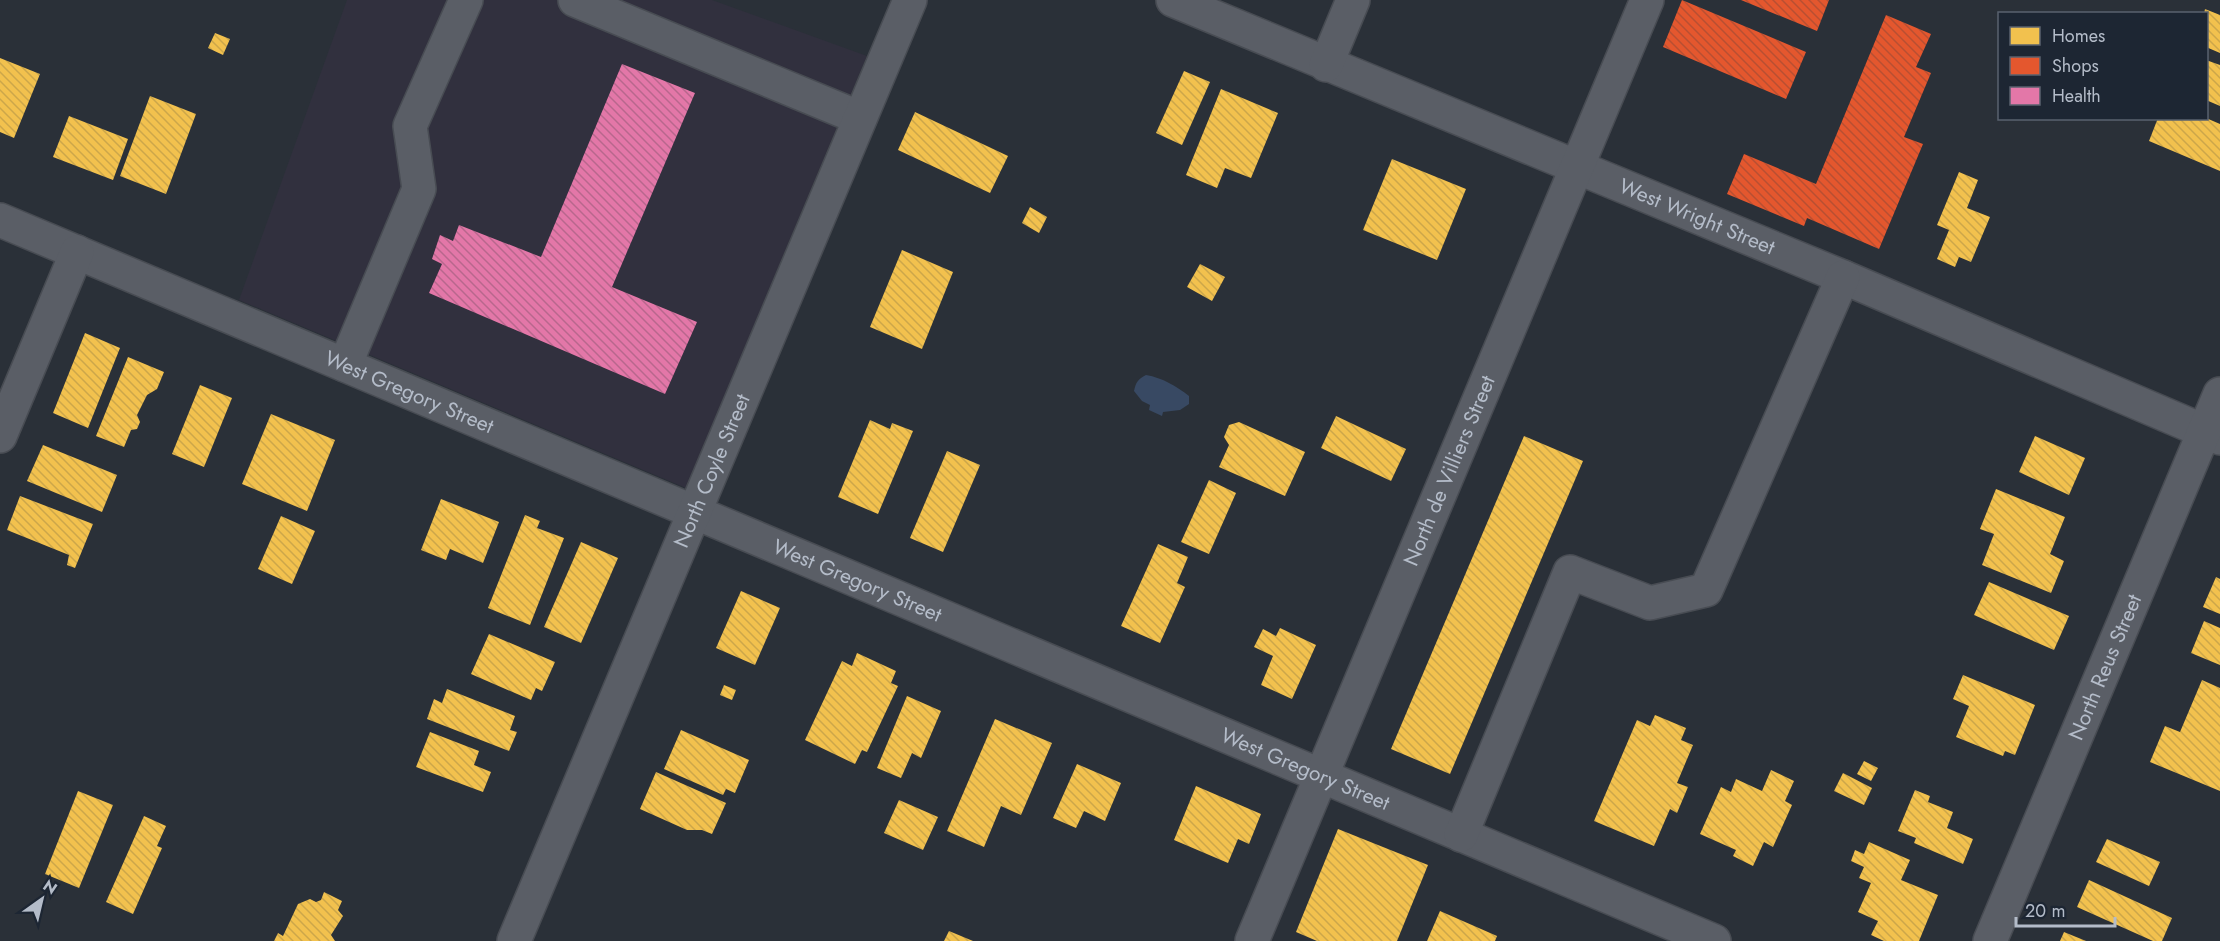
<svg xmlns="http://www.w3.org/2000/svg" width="2220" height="941" viewBox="0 0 2220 941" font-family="Jost,sans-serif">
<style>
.medical{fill:#31303e}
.water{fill:#384963}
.homes{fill:url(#homes-back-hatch)}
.shops{fill:url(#shops-back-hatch)}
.health{fill:url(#health-back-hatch)}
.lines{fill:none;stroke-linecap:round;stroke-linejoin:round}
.minor-casing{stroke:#484c53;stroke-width:36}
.minor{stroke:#5a5e66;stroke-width:33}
.labels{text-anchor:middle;stroke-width:6;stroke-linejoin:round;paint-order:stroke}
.street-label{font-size:21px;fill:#b4bcc9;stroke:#1d2633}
</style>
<defs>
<pattern id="homes-back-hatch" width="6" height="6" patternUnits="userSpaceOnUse" patternTransform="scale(1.5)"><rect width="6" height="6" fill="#f2c14e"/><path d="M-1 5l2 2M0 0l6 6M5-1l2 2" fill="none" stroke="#cca64a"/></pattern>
<pattern id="shops-back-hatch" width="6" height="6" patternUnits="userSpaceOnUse" patternTransform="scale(1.5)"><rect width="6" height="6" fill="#e4572e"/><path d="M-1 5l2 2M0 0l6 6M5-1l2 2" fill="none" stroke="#b84f32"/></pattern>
<pattern id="health-back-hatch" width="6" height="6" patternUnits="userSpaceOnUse" patternTransform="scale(1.5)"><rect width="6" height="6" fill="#e377a8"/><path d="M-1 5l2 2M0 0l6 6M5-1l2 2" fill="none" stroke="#b8678d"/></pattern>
</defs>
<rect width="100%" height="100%" fill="#2a3038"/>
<path class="medical" d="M347 0H712L867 56 686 488 239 300Z"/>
<path class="water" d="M1146 375C1163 378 1176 386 1189 396V404L1180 410 1163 412 1162 416 1149 410 1150 405 1142 401 1134 391C1136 382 1138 379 1146 375Z"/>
<g class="homes">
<path d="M2205 9 2220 15V53L2206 47V14H2204Z"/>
<path d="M215 33 230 39 223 55 208 48Z"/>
<path d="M0 58 40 74 14 138 0 132Z"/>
<path d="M2206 60 2220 65V106L2206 100Z"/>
<path d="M1184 71 1210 82 1182 145 1156 133Z"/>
<path d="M1221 89 1278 113 1251 178 1225 168 1217 188 1186 175Z"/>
<path d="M150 96 196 114 166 194 120 176Z"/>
<path d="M915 112 1008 156 990 193 898 150Z"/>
<path d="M69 116 128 139 113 180 53 157Z"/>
<path d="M2158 118H2206L2220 124V171L2149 141Z"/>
<path d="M1392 159 1466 189 1437 260 1363 230Z"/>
<path d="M1959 172 1978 180 1967 208 1990 217 1971 262 1959 257 1955 267 1937 259 1949 230 1937 225Z"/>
<path d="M1030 207 1047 217 1039 233 1022 223Z"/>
<path d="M902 250 953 272 922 349 870 327Z"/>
<path d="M1200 264 1225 277 1212 301 1187 287Z"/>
<path d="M85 333 120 348 88 428 53 413Z"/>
<path d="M128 357 164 372 157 389 147 395 137 415 140 422 137 429 131 430 124 447 96 436Z"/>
<path d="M200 385 232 398 204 467 172 454Z"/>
<path d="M271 414 335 440 307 511 242 484Z"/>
<path d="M1336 416 1406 449 1391 481 1321 448Z"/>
<path d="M870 420 890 429 892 423 913 431 878 514 838 497Z"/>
<path d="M1239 422 1305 452 1285 496 1219 467 1229 445 1224 437 1229 425Z"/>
<path d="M1524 436 1583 461 1450 774 1391 749Z"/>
<path d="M2035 436 2085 458 2069 495 2019 472Z"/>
<path d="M43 445 117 475 102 512 27 481Z"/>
<path d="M947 451 980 465 943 552 910 538Z"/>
<path d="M1209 480 1236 493 1209 554 1181 542Z"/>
<path d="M1996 489 2065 517 2050 554 2064 561 2051 593 1982 565 1994 534 1980 529Z"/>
<path d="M20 496 93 524 75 568 67 565 69 555 7 530Z"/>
<path d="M441 499 499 522 483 563 450 549 446 560 421 550Z"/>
<path d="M525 515 540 521 537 528 564 538 530 625 488 608Z"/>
<path d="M281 516 315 531 292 584 258 569Z"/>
<path d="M581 542 618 558 581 643 544 627Z"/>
<path d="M1158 544 1188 557 1177 583 1185 587 1160 643 1121 626Z"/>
<path d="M2216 577 2220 579V614L2203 607Z"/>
<path d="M1989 582 2069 616 2054 650 1974 615Z"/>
<path d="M741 591 780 608 755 665 716 648Z"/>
<path d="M2204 621 2220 628V665L2191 653Z"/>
<path d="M1280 628 1316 645 1292 699 1261 685 1273 656 1254 647 1263 629 1276 636Z"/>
<path d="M489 634 555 662 542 691 536 688 531 700 471 674Z"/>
<path d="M857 653 896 671 891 683 898 686 867 752 862 750 855 764 805 740 842 661 852 666Z"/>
<path d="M1963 675 2035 705 2015 755 2005 751 2003 756 1956 737 1969 706 1953 699Z"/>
<path d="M2202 680 2220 688V791L2150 762 2165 726 2180 732Z"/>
<path d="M724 685 736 690 732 700 720 695Z"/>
<path d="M447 689 515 716 510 730 517 732 509 751 427 719 434 699 442 703Z"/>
<path d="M907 696 941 711 921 758 912 753 901 778 877 768Z"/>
<path d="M1655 715 1686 728 1681 740 1693 745 1677 783 1688 787 1677 813 1670 809 1654 846 1594 821 1637 720 1650 726Z"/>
<path d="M995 719 1052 743 1021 815 1001 806 984 847 947 831Z"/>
<path d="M681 730 749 760 735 793 726 789 723 795 664 769Z"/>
<path d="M430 732 479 751 474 765 491 772 483 792 416 767Z"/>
<path d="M1864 761 1878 768 1871 781 1857 774Z"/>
<path d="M1077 764 1121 783 1105 821 1084 811 1076 828 1053 818Z"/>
<path d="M1771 770 1794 781 1785 801 1792 805 1773 847 1764 842 1753 866 1733 856 1736 850 1700 834 1721 787 1731 792 1736 779 1762 791Z"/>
<path d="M656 772 726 803 712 834 702 830H687L640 809Z"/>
<path d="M1843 773 1872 788 1864 805 1834 791Z"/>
<path d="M1196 786 1261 814 1249 844 1238 839 1228 863 1174 840Z"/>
<path d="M1915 790 1930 796 1928 802 1953 812 1947 828 1973 839 1963 864 1914 843 1916 838 1898 831Z"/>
<path d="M78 791 113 805 79 888 45 874Z"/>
<path d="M899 800 938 817 923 850 884 833Z"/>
<path d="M144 816 166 826 157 846 162 848 133 914 106 902Z"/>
<path d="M1338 829 1428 865 1397 941H1317L1296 932Z"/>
<path d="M2107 839 2160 862 2149 886 2096 862Z"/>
<path d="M1869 842 1910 860 1901 880 1938 895 1919 941H1884L1871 935 1878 921 1858 912 1871 883 1859 878 1864 867 1851 861 1855 850 1864 854Z"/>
<path d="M2089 880 2172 918 2162 941H2153L2077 907Z"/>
<path d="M324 892 342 901 338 910 343 916 331 935 335 941H274L278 933 283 936 298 904 310 899 316 902 321 900Z"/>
<path d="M1440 911 1497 936 1495 941H1427Z"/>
<path d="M949 931 973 941H944Z"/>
<path d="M2064 932 2086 941H2060Z"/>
</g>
<g class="shops">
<path d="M1682 0 1806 52 1786 99 1663 47Z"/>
<path d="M1741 0H1829L1817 31Z"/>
<path d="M1886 15 1931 34 1916 67 1931 73 1904 137 1923 144 1879 249 1807 218 1804 226 1727 194 1744 154 1816 184Z"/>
</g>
<path class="health" d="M622 64 695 93 612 287 697 322 665 394 429 293 442 264 432 259 440 235 453 241 459 225 541 257Z"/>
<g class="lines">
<g class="minor-casing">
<g id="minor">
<path d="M575 0 860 118"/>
<path id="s1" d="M1173 0 1843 277 2220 438"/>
<path d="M1326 65 1353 0"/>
<path id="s2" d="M0 220 1714 941"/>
<path d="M345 365 419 189 410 126 466 0"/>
<path d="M0 436 77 252"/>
<path d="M1461 835 1570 572 1650 603 1706 590 1843 277"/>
<path id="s3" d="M514 941 910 0"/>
<path id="s4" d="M1252 941 1647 0"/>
<path id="s5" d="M1990 941 2220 394"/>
</g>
</g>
<use href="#minor" class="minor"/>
</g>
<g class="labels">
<g class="street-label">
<text dy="7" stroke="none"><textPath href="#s1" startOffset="567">West Wright Street</textPath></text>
<text dy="7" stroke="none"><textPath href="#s2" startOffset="444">West Gregory Street</textPath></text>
<text dy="7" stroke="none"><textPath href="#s3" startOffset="510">North Coyle Street</textPath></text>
<text dy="7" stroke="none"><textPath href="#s4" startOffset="510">North de Villiers Street</textPath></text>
<text dy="7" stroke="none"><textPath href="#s2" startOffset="930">West Gregory Street</textPath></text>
<text dy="7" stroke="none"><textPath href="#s5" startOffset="297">North Reus Street</textPath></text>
<text dy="7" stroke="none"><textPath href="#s2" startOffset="1416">West Gregory Street</textPath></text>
</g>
</g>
<rect x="1998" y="12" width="210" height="108" fill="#1d2633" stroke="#59626f" stroke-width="1.5"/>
<rect x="2010" y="27" width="30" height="18" fill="#f2c14e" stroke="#59626f" stroke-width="1.5"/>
<text x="2052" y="42" font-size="18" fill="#b4bcc9">Homes</text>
<rect x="2010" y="57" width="30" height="18" fill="#e4572e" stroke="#59626f" stroke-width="1.5"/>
<text x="2052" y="72" font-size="18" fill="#b4bcc9">Shops</text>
<rect x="2010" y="87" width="30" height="18" fill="#e377a8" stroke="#59626f" stroke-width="1.5"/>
<text x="2052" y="102" font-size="18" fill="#b4bcc9">Health</text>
<g transform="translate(42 899) rotate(34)" stroke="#1d2633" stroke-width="4.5" paint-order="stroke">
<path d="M0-4.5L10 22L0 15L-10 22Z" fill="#b4bcc9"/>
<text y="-9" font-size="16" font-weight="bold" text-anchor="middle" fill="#b4bcc9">N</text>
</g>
<path d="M2016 917v9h99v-9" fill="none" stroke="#b4bcc9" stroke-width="3"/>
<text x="2025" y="917" font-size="18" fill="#b4bcc9" stroke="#1d2633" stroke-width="4.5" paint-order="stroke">20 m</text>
</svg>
